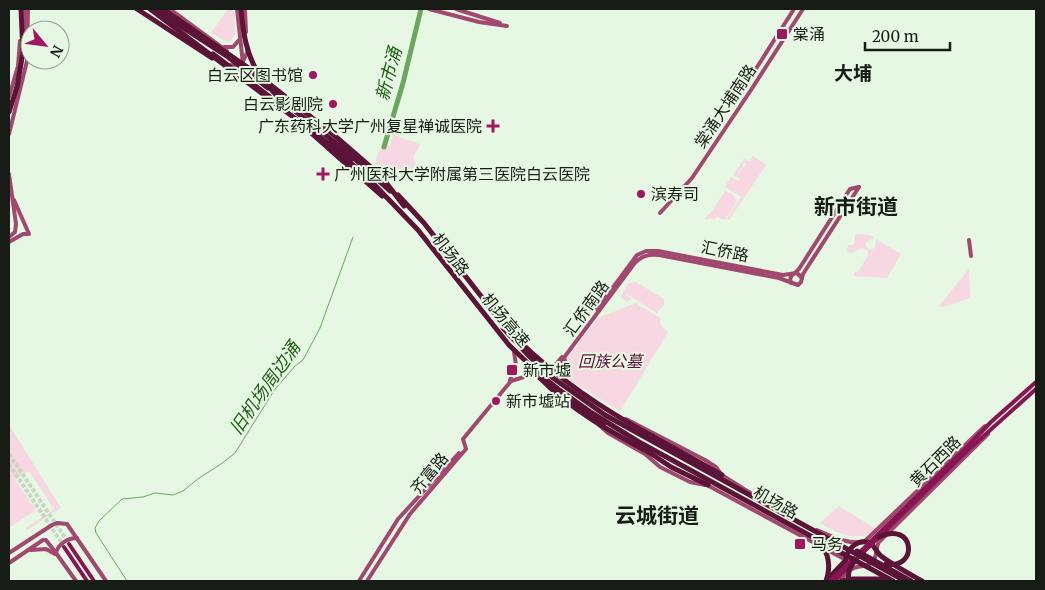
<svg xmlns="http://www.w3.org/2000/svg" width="1045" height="590" viewBox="0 0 1045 590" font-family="Merriweather,'Noto Sans SC',serif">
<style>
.green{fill:#f6d7e2}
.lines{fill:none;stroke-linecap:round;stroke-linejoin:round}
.stream{stroke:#69a85e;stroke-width:1}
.river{stroke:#69a85e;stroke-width:5}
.primary-tunnel{stroke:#c7d6c4;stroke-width:4;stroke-dasharray:4 2;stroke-linecap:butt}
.secondary{stroke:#a1486f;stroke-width:4}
.primary{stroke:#881551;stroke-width:4}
.highway{stroke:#5b1337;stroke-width:5}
.primary-bridge{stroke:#881551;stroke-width:4}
.highway-bridge{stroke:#5b1337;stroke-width:5}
.poi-dot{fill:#a11660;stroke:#e6f7e3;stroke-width:2}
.labels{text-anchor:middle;stroke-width:4;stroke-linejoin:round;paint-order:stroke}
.poi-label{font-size:16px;fill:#171d16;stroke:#e6f7e3;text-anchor:start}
.street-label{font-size:16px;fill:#171d16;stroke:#e6f7e3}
.park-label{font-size:16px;font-style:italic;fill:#620d39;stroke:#e6f7e3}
.water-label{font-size:18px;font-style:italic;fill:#205e15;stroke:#e6f7e3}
.quarter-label{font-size:19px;font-weight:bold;fill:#171d16;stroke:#e6f7e3}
.district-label{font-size:21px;font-weight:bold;fill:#171d16;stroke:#e6f7e3}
</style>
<rect width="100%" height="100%" fill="#e6f7e3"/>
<g class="green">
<path d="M228 9H234L235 33 231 41 227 42 211 33Z"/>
<path d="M393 134C398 135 400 138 404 139 410 141 414 141 420 145L413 157 414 162 416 163 407 177 394 165 381 180 375 163 382 144 390 146Z"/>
<path d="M753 156 766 165 729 220 727 219 741 197 725 187 731 177 738 181 740 179 737 177 746 163 743 164V166L736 177 733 175 744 159 750 161Z"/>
<path d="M725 191 732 194 737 201 725 220 716 217 715 219 710 218 707 220 705 218 712 211Z"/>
<path d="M855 234 870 235 874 238 866 242V246L869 250 875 248 876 239 901 254 887 278 854 276V272H858L868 256V251L862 248 852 253 847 252 848 245H853L855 242Z"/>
<path d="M969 269 970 298 943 307 939 306Z"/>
<path d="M636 282 664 299V305L658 311V314L625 293 631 299 628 302 620 297 629 283Z"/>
<path d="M636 303 660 318 661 326 668 332 621 410H618L568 379 567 359 598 318Z"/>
<path d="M9 425 61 508 27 530 26 528 54 509 29 471 15 480 36 510 9 528Z"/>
<path d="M839 506 876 529C859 544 836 533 820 523Z"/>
</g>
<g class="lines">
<path class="stream" d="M127 581 96 533 95 528 99 521 122 499 143 497 155 493 173 495 183 491 199 478 221 464 235 453 275 389 295 366 303 360 320 328 353 237"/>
<path class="river" d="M384 147 403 83 421 9"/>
<g class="primary-tunnel">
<path d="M9 454 68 542"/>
<path d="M9 464 63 545"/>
</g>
<g class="secondary">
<path d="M25 9 26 33"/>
<path d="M170 9 227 51"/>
<path d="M237 9 243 64"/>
<path d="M245 9 246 32"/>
<path d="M429 9 479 22 507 26"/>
<path d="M456 9 500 23"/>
<path d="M224 47H233L240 39"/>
<path d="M230 65 236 67 241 65 248 51"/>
<path d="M745 86 794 9"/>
<path d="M9 97 18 66 20 41"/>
<path d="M9 134 27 61 28 9"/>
<path d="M9 174 16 224 15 232 9 237"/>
<path d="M660 213 692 178 751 90 803 9"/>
<path d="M969 240 971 256"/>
<path d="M9 242 23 234H29L14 200"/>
<path d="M791 283C788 275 795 274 799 269L850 189 859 187"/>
<path d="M597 309 637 255 646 251H658L783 275 797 273 802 278"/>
<path d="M550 371 562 357"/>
<path d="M543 379 551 374 560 363 634 264C641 256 648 254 659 255L779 278 798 285 801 282 803 274 859 187"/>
<path d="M510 380 516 365 514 352"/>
<path d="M564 380 563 373 565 360"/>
<path d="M626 419 705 460 716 467 721 474"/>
<path d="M599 425 608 433 645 454 660 467 690 482 705 485"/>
<path d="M720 474 752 494"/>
<path d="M707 485 846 560"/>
<path d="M817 530C831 536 850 546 865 541L985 426"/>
<path d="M31 550 46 549 55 554"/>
<path d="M9 553 52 525 57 523 67 524 106 581"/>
<path d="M56 553C58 544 68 538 77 538"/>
<path d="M9 563 43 540H46L56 553 76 581"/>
<path d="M359 581 398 519 459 453"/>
<path d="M367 581 410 514 466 449 463 439 511 381 527 376H536L540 379"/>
<path d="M839 581C843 577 849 570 854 568 861 565 868 568 873 561 878 555 875 548 879 542L988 434"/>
</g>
<g class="primary">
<path d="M966 448 991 422 1036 382"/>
<path d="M968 450 1036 389"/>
<path d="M69 544 94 581"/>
<path d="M64 547 87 581"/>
</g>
<g class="highway">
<path d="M137 9 212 58"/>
<path d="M156 9 174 22"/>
<path d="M213 54 270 97"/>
<path d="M9 112 17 87"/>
<path d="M310 132 382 196"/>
<path d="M331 142 352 159"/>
<path d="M398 195 424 223 509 332"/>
<path d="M490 305 513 330 518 342"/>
<path d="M572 402 604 423"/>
<path d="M652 436 722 475"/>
<path d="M650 453 671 467 708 485"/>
<path d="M826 581 846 560V557C849 548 857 540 867 542 875 544 875 551 881 556 893 565 908 573 922 581"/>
<path d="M842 581 853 579H889"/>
</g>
<g class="primary-bridge">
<path d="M859 553 966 448"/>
<path d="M830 581 854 558"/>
<path d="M834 581 968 450"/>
</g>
<g class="highway-bridge">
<path d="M150 9 325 141 368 178 418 230 509 345 537 372 558 389 592 413 639 442 893 581"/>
<path d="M163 9 253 71 335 136 381 176 404 206"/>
<path d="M241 9C243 32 246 53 258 73"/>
<path d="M174 22 228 57 268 88"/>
<path d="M266 84 281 100 347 152 390 191"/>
<path d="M17 87 23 52 21 9"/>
<path d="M503 328 530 357 553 378 605 415 905 581"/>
<path d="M519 341C561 381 601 408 652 436"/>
<path d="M540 378C571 410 611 432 650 453"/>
<path d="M879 537C915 520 919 570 886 564"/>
<path d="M820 542C829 554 831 567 826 581"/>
<path d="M857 551 911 581"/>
<path d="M848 581 849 570 854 562"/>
</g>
</g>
<g class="poi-dot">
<rect x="776" y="28" width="12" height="12" rx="2.5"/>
<circle cx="313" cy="75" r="5"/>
<circle cx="333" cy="104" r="5"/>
<path d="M490.5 118.5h5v5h5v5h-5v5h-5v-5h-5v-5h5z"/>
<path d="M320.5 166.5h5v5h5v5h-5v5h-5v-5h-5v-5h5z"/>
<circle cx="641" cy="194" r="5"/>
<rect x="506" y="364" width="12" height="12" rx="2.5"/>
<circle cx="496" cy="401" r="5"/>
<rect x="794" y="538" width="12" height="12" rx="2.5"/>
</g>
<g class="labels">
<g class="poi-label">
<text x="793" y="40">棠涌</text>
<text x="303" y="81" text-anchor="end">白云区图书馆</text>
<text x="323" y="110" text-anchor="end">白云影剧院</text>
<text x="482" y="132" text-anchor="end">广东药科大学广州复星禅诚医院</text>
<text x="334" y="180">广州医科大学附属第三医院白云医院</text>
<text x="651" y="200">滨寿司</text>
<text x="523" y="376">新市墟</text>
<text x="506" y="407">新市墟站</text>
<text x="811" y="550">马务</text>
</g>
<g class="street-label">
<text transform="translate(725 106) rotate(-56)" y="6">棠涌大埔南路</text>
<text transform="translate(725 251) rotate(11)" y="6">汇侨路</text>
<text transform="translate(451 254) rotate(52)" y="6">机场路</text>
<text transform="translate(586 308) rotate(-54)" y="6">汇侨南路</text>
<text transform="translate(506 320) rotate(50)" y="6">机场高速</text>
<text transform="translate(935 461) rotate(-45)" y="6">黄石西路</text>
<text transform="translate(429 473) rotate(-50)" y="6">齐富路</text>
<text transform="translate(776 502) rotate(29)" y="6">机场路</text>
</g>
<g class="park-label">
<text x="610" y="367">回族公墓</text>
</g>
<g class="water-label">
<text transform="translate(389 74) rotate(-75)" y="6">新市涌</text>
<text transform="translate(265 388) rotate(-55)" y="6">旧机场周边涌</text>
</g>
<g class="quarter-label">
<text x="853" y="80">大埔</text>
</g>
<g class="district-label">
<text x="856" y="214">新市街道</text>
<text x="657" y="523">云城街道</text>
</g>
</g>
<rect width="1045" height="590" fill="none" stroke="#171d16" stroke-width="20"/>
<g transform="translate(45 45) rotate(119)"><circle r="24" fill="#e6f7e3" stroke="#93a091"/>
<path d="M0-4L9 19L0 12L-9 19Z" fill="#a11660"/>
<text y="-8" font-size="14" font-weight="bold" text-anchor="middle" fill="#171d16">N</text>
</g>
<path d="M865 42v8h85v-8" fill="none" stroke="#171d16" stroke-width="2.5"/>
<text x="872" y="42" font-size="15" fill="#171d16" stroke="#e6f7e3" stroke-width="4" paint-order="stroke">200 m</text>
</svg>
